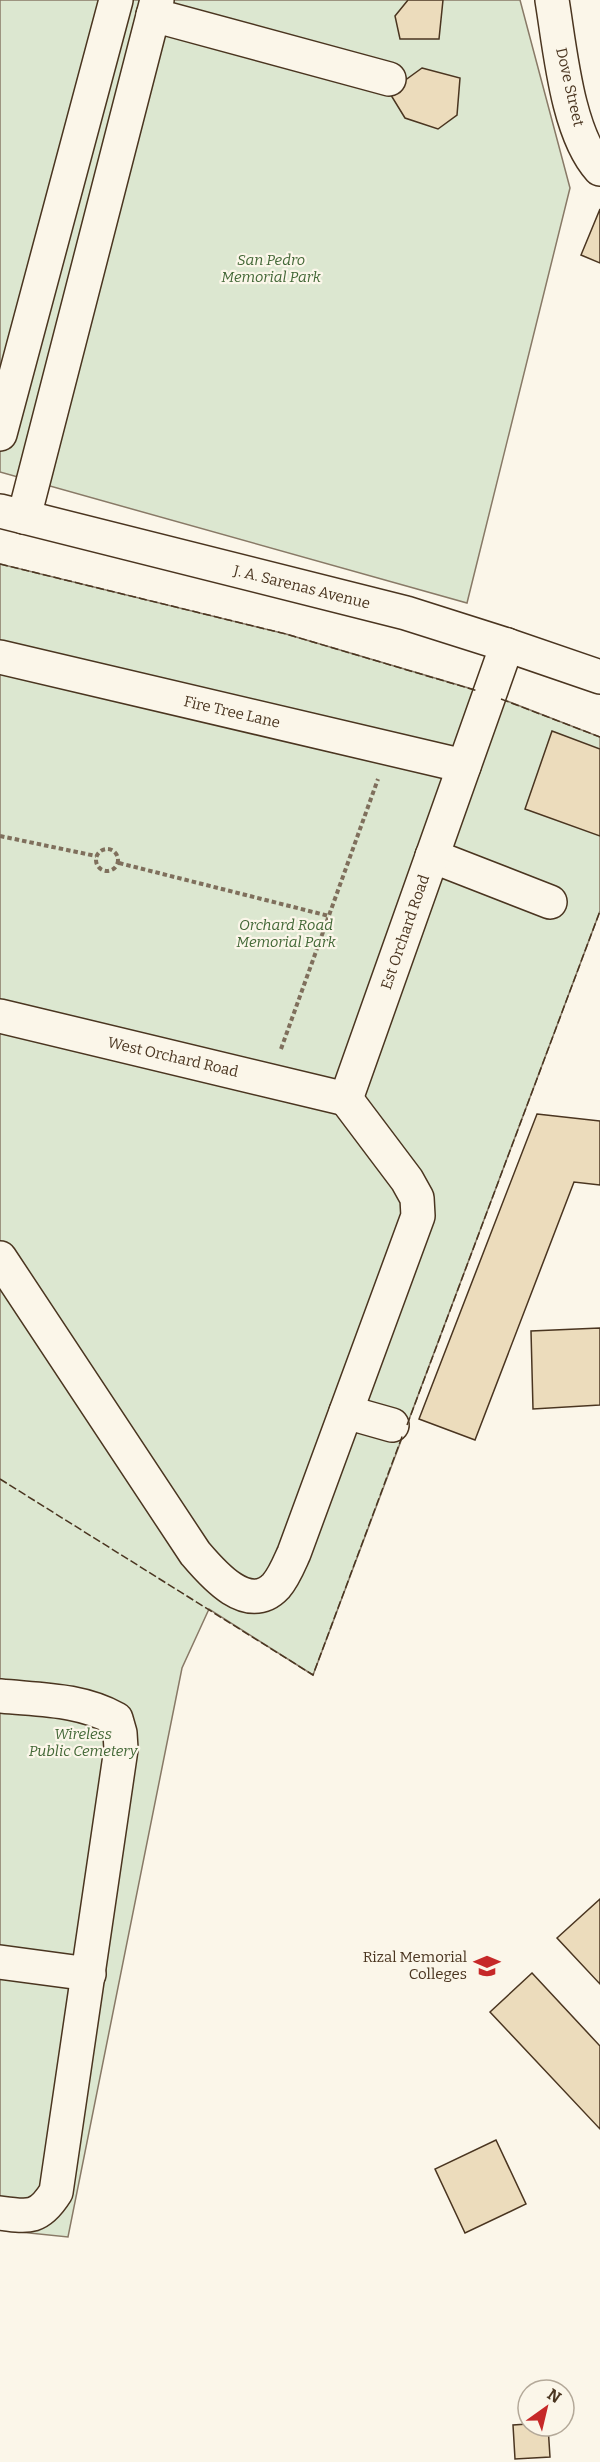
<svg xmlns="http://www.w3.org/2000/svg" width="600" height="2462" viewBox="0 0 600 2462" font-family="Bitter,serif">
<style>
.green{fill:#dce7d0;stroke:#887966;stroke-width:1.5}
.building{fill:#ecdcbc;stroke:#4a3520;stroke-width:1.5}
.lines{fill:none;stroke-linecap:round;stroke-linejoin:round}
.minor-casing{stroke:#4a3520;stroke-width:36}
.major-casing{stroke:#4a3520;stroke-width:36}
.path{stroke:#7f6f5c;stroke-width:4;stroke-dasharray:4.5 3;stroke-linecap:butt}
.minor{stroke:#fbf6e9;stroke-width:33}
.major{stroke:#fbf6e9;stroke-width:33}
.fence{stroke:#4a3520;stroke-width:1.5;stroke-dasharray:8 3;stroke-linecap:butt}
.labels{text-anchor:middle;stroke-width:4.5;stroke-linejoin:round;paint-order:stroke}
.street-label{font-size:15px;fill:#4a3520;stroke:#fbf6e9}
.park-label{font-size:15px;font-style:italic;fill:#436837;stroke:#fbf6e9}
.poi-label{font-size:15px;fill:#4a3520;stroke:#fbf6e9;text-anchor:end}
</style>
<rect width="100%" height="100%" fill="#fbf6e9"/>
<g class="green">
<path d="M0 0H520L570 188 467 603 0 472Z"/>
<path d="M0 564 286 634 489 694 600 737V911L313 1675 209 1609 182 1668 68 2237 0 2230Z"/>
</g>
<g class="building">
<path d="M408 0H443L439 39H400L395 16Z"/>
<path d="M422 68 460 78 457 115 438 129 405 118 389 92Z"/>
<path d="M600 209V263L581 255Z"/>
<path d="M552 731 600 749V836L525 809Z"/>
<path d="M537 1114 600 1121V1185L574 1182 475 1440 419 1419Z"/>
<path d="M600 1328V1405L533 1409 531 1331Z"/>
<path d="M600 1899V1984L557 1938Z"/>
<path d="M532 1973 600 2046V2129L490 2012Z"/>
<path d="M496 2140 526 2204 465 2233 435 2169Z"/>
<path d="M528 2424 548 2426 550 2457 515 2459 513 2425Z"/>
</g>
<g class="lines">
<g class="minor-casing">
<g id="minor">
<path d="M552 0C560 48 567 133 600 169"/>
<path d="M153 15 389 79"/>
<path d="M0 434 116 0"/>
<path d="M24 517 157 0"/>
<path d="M0 657 464 766"/>
<path d="M432 856 550 902"/>
<path d="M0 1016 346 1099"/>
<path d="M346 1099 507 645"/>
<path d="M0 1258 195 1553C212 1573 248 1616 276 1586 284 1577 289 1564 294 1553L418 1216 417 1198 407 1180 346 1099"/>
<path d="M346 1412 392 1425"/>
<path d="M0 1696C40 1700 80 1699 116 1719L120 1733 121 1749 56 2192C39 2219 29 2217 0 2213"/>
<path d="M0 1962 89 1974"/>
</g>
</g>
<g class="major-casing">
<path id="major" d="M0 511 406 613 507 645 600 677"/>
</g>
<g class="path">
<path d="M0 836 96 856"/>
<circle cx="107" cy="860" r="11"/>
<path d="M119 863 329 916"/>
<path d="M281 1049 378 779"/>
</g>
<use href="#minor" class="minor"/>
<use href="#major" class="major"/>
<g class="fence">
<path d="M0 564 286 634 478 691"/>
<path d="M501 699 600 737"/>
<path d="M407 1425 600 911"/>
<path d="M0 1479 313 1675 403 1434"/>
</g>
</g>
<defs>
<g id="university-bare" transform="scale(2.07)"><path d="M0-5L7-2L0 1L-7-2ZM-4 1L0 2.5L4 1V4Q0 6-4 4Z" fill="#c62828" stroke="#fbf6e9" stroke-width="2.5" paint-order="stroke"/></g>
</defs>
<g fill-rule="evenodd">
<use href="#university-bare" x="487" y="1966"/>
</g>
<g class="labels">
<g class="street-label">
<text transform="translate(570 87) rotate(77)" y="5">Dove Street</text>
<text transform="translate(302 587) rotate(14)" y="5">J. A. Sarenas Avenue</text>
<text transform="translate(232 712) rotate(13)" y="5">Fire Tree Lane</text>
<text transform="translate(405 932) rotate(-71)" y="5">Est Orchard Road</text>
<text transform="translate(173 1057) rotate(13)" y="5">West Orchard Road</text>
</g>
<g class="park-label">
<text x="271" y="265">San Pedro<tspan x="271" dy="17">Memorial Park</tspan></text>
<text x="286" y="930">Orchard Road<tspan x="286" dy="17">Memorial Park</tspan></text>
<text x="83" y="1739">Wireless<tspan x="83" dy="17">Public Cemetery</tspan></text>
</g>
<g class="poi-label">
<text x="467" y="1962">Rizal Memorial<tspan x="467" dy="17">Colleges</tspan></text>
</g>
</g>
<g transform="translate(546 2408) rotate(34)"><circle r="28" fill="#fbf6e9" stroke="#b4a999" stroke-width="1.5"/>
<path d="M0-4.5L10 22L0 15L-10 22Z" fill="#c62828"/>
<text y="-9" font-size="16" font-weight="bold" text-anchor="middle" fill="#4a3520">N</text>
</g>
</svg>
